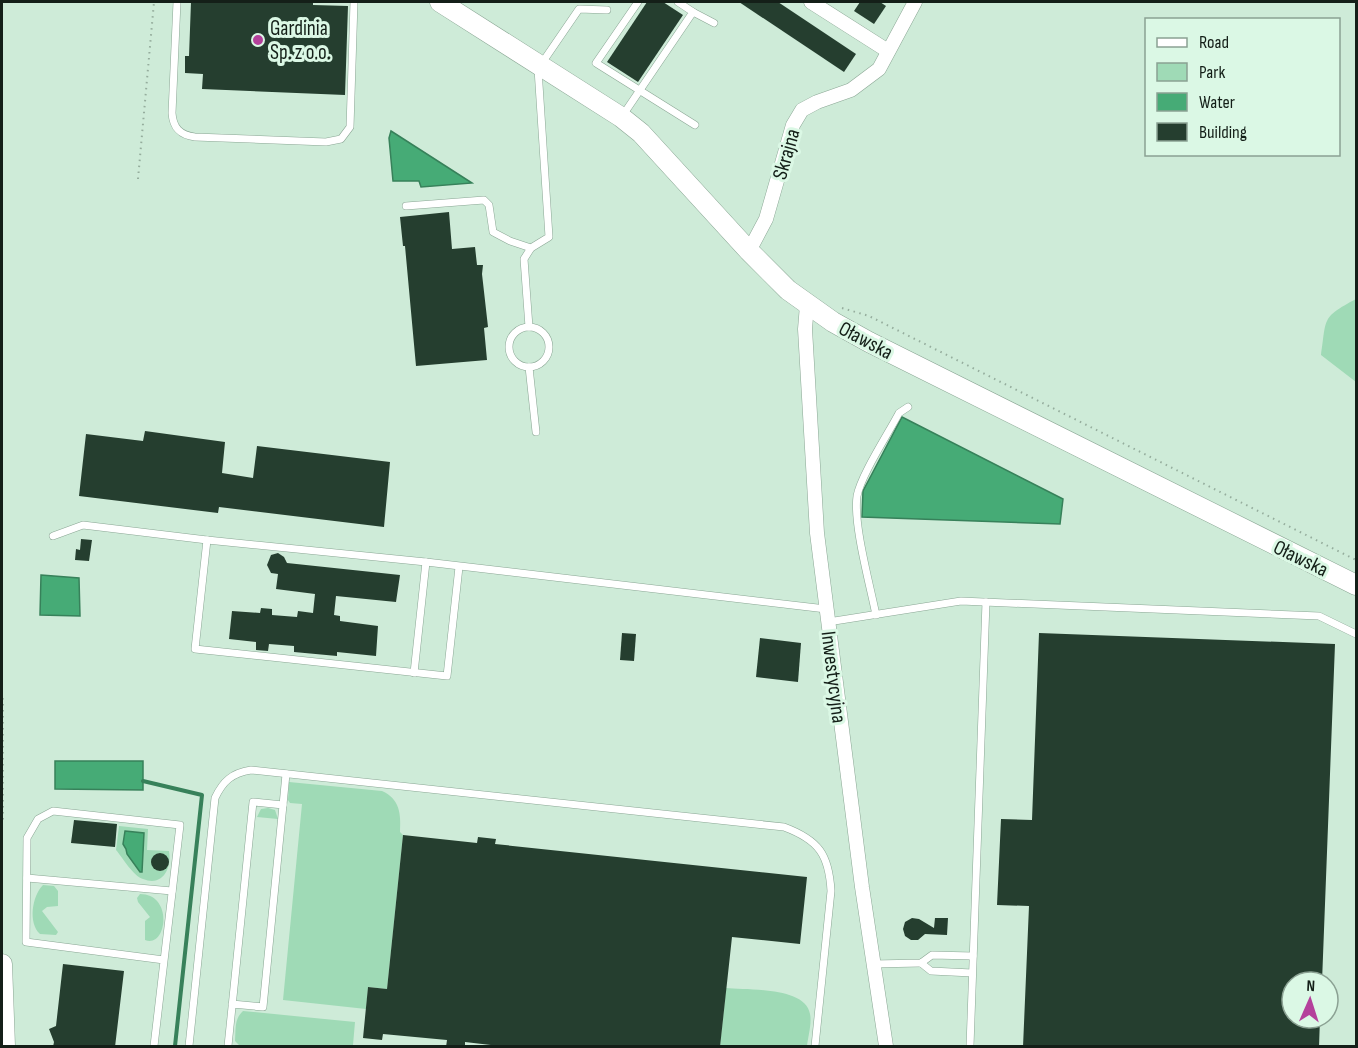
<svg xmlns="http://www.w3.org/2000/svg" width="1358" height="1048" viewBox="0 0 1358 1048" font-family="'Sofia Sans Condensed',sans-serif">
<style>
.green{fill:#9fdab6}
.water{fill:#46ab76;stroke:#37815a;stroke-width:1.5}
.lines{fill:none;stroke-linecap:round;stroke-linejoin:round}
.stream{stroke:#37815a;stroke-width:4}
.building{fill:#253e2f}
.lane-casing{stroke:#8aa694;stroke-width:8}
.street-casing{stroke:#8aa694;stroke-width:15}
.secondary-casing{stroke:#8aa694;stroke-width:21}
.path{stroke:#95ad9d;stroke-width:2;stroke-dasharray:1.5 4.5;stroke-linecap:butt}
.lane{stroke:#fff;stroke-width:7}
.street{stroke:#fff;stroke-width:14}
.secondary{stroke:#fff;stroke-width:20}
.poi-dot{fill:#b4419b;stroke:#dbf8e5;stroke-width:2}
.labels{text-anchor:middle;stroke-width:6;stroke-linejoin:round;paint-order:stroke}
.poi-label{font-size:21px;fill:#141f18;stroke:#dbf8e5;text-anchor:start}
.street-label{font-size:21px;fill:#141f18;stroke:#dbf8e5}
</style>
<rect width="100%" height="100%" fill="#ceebd8"/>
<g class="green">
<path d="M1356 299V382L1321 355C1327 319 1320 318 1356 299Z"/>
<path d="M289 782 382 791C400 799 401 814 400 832L403 835 387 989 368 987 366 1009 283 1000 302 804 290 803 288 800Z"/>
<path d="M268 808 275 810 278 819 257 817 261 809Z"/>
<path d="M119 826 148 829 147 850 169 851C172 868 163 887 143 879 133 876 123 858 116 850Z"/>
<path d="M43 885 54 886 58 891V906L47 907 42 911 58 932 56 935 40 934C28 923 32 896 43 885Z"/>
<path d="M140 894C174 894 167 949 145 940V921L150 917 138 902 137 898Z"/>
<path d="M726 988C747 990 806 987 810 1014 812 1023 808 1037 807 1046H720Z"/>
<path d="M243 1011 355 1022 353 1045 369 1046H240L235 1041C236 1029 234 1019 243 1011Z"/>
</g>
<g class="water">
<path d="M391 131 472 183 421 187 419 181H393L389 138Z"/>
<path d="M902 417 1063 499 1060 524 862 517 863 491Z"/>
<path d="M41 575 79 578 80 616 40 615Z"/>
<path d="M55 761H143V790L55 789Z"/>
<path d="M125 831 144 833 142 872H140L127 854 126 849 123 844Z"/>
</g>
<g class="lines">
<path class="stream" d="M143 781 202 795 175 1046"/>
</g>
<g class="building">
<path d="M191 2H313V5L348 6 345 95 202 89 203 74 185 73V56H189Z"/>
<path d="M647 2H663L683 15 638 82 607 62Z"/>
<path d="M739 2H778L856 54 844 72Z"/>
<path d="M860 2H880L886 6 874 24 854 11Z"/>
<path d="M449 212 452 249 475 247 477 265H483L482 274 488 327 484 328 487 360 416 366 405 246H403L400 217Z"/>
<path d="M145 431 225 442 222 473 253 478 257 446 390 462 384 527 219 507 218 513 79 496 86 434 143 441Z"/>
<path d="M81 539 92 540 89 561 75 560 76 549 80 550Z"/>
<path d="M278 553 284 557 287 563 400 575 396 602 336 596 334 615 340 616V621L378 626 376 656 337 652V656L294 652V646L269 644 268 651 256 650V642L229 639 232 611 260 613 261 608 272 609V615L297 617 298 611 313 613 315 594 276 589 278 574 271 573 267 565 271 555Z"/>
<path d="M622 633 636 634 634 661 620 660Z"/>
<path d="M1039 633 1335 644 1322 982H1292V1018H1320L1319 1047H1023L1029 906 997 905 1001 819 1032 820Z"/>
<path d="M760 638 801 643 798 682 756 677Z"/>
<path d="M74 820 117 824 115 847 71 843Z"/>
<path d="M403 835 477 843 478 837 496 839 495 844 807 877 800 944 732 937 720 1047H508L465 1042V1047H446L447 1040 383 1034 382 1040 363 1038 368 987 387 989Z"/>
<circle cx="160" cy="862" r="9"/>
<path d="M912 918 919 919 934 928 935 918H948L947 935 925 934 918 940H911L905 936 903 929 905 922Z"/>
<path d="M63 964 124 971 115 1047H53L54 1042 49 1029 56 1026Z"/>
</g>
<g class="lines">
<g class="lane-casing">
<g id="lane">
<path d="M177 2 172 113C173 128 180 135 195 137L326 142 341 139 350 127 354 2"/>
<path d="M638 2 596 63 695 125"/>
<path d="M693 12 714 23"/>
<path d="M542 63 579 9 607 10"/>
<path d="M623 115 693 12 678 2"/>
<path d="M406 206 484 200 489 205 493 232 510 241 531 248"/>
<circle cx="529" cy="347" r="20"/>
<path d="M529 327 524 259 531 248 549 237 538 69"/>
<path d="M529 367 536 432"/>
<path d="M53 536 83 525 207 540 426 562 826 609"/>
<path d="M207 540 195 649 447 676 459 567"/>
<path d="M876 615C870 585 853 524 857 496 861 475 888 434 899 413L908 407"/>
<path d="M828 622 961 601 1319 616 1356 634"/>
<path d="M414 673 426 562"/>
<path d="M283 805 286 774"/>
<path d="M27 878 172 891"/>
<path d="M921 963 931 971 972 973"/>
<path d="M874 964 921 963 932 955 973 956"/>
<path d="M154 1046 180 825 53 811 38 819 27 838 26 942 164 960"/>
<path d="M189 1046 215 798C223 781 232 773 251 770L784 827C819 840 829 855 831 891L815 1046"/>
<path d="M228 1046 253 802 283 805 263 1007 232 1004"/>
<path d="M970 1046 986 602"/>
</g>
</g>
<g class="street-casing">
<g id="street">
<path d="M811 2 888 51"/>
<path d="M749 251 766 219 793 125 802 110 817 102 851 90 879 69 915 2"/>
<path d="M807 305 805 329 817 533 862 887 886 1046"/>
</g>
</g>
<g class="secondary-casing">
<g id="secondary">
<path d="M440 2 621 117 641 133 749 251 788 290 833 322 869 342 1356 585"/>
<path d="M2 964 5 1046"/>
</g>
</g>
<g class="path">
<path d="M138 179 154 2"/>
<path d="M842 308 869 316 1356 560"/>
<path d="M2 699H3V822"/>
</g>
<use href="#lane" class="lane"/>
<use href="#street" class="street"/>
<use href="#secondary" class="secondary"/>
</g>
<circle class="poi-dot" cx="258" cy="40" r="6"/>
<g class="labels">
<g class="poi-label">
<text x="270" y="35">Gardinia<tspan x="270" dy="24">Sp. z o.o.</tspan></text>
</g>
<g class="street-label">
<text transform="translate(786 154) rotate(-74)" y="7">Skrajna</text>
<text transform="translate(866 340) rotate(28)" y="7">Oławska</text>
<text transform="translate(1301 558) rotate(26)" y="7">Oławska</text>
<text transform="translate(834 677) rotate(83)" y="7">Inwestycyjna</text>
</g>
</g>
<rect width="1358" height="1048" fill="none" stroke="#141f18" stroke-width="6"/>
<rect x="1145" y="18" width="195" height="138" fill="#dbf8e5" stroke="#8ba193" stroke-width="1.5"/>
<rect x="1157" y="38" width="30" height="9" fill="#ffffff" stroke="#8ba193" stroke-width="1.5"/>
<text x="1199" y="48" font-size="18" fill="#141f18">Road</text>
<rect x="1157" y="63" width="30" height="18" fill="#9fdab6" stroke="#8ba193" stroke-width="1.5"/>
<text x="1199" y="78" font-size="18" fill="#141f18">Park</text>
<rect x="1157" y="93" width="30" height="18" fill="#46ab76" stroke="#8ba193" stroke-width="1.5"/>
<text x="1199" y="108" font-size="18" fill="#141f18">Water</text>
<rect x="1157" y="123" width="30" height="18" fill="#253e2f" stroke="#8ba193" stroke-width="1.5"/>
<text x="1199" y="138" font-size="18" fill="#141f18">Building</text>
<g transform="translate(1310 1000) rotate(3)"><circle r="28" fill="#dbf8e5" stroke="#8ba193" stroke-width="1.5"/>
<path d="M0-4.5L10 22L0 15L-10 22Z" fill="#b4419b"/>
<text y="-9" font-size="16" font-weight="bold" text-anchor="middle" fill="#141f18">N</text>
</g>
</svg>
